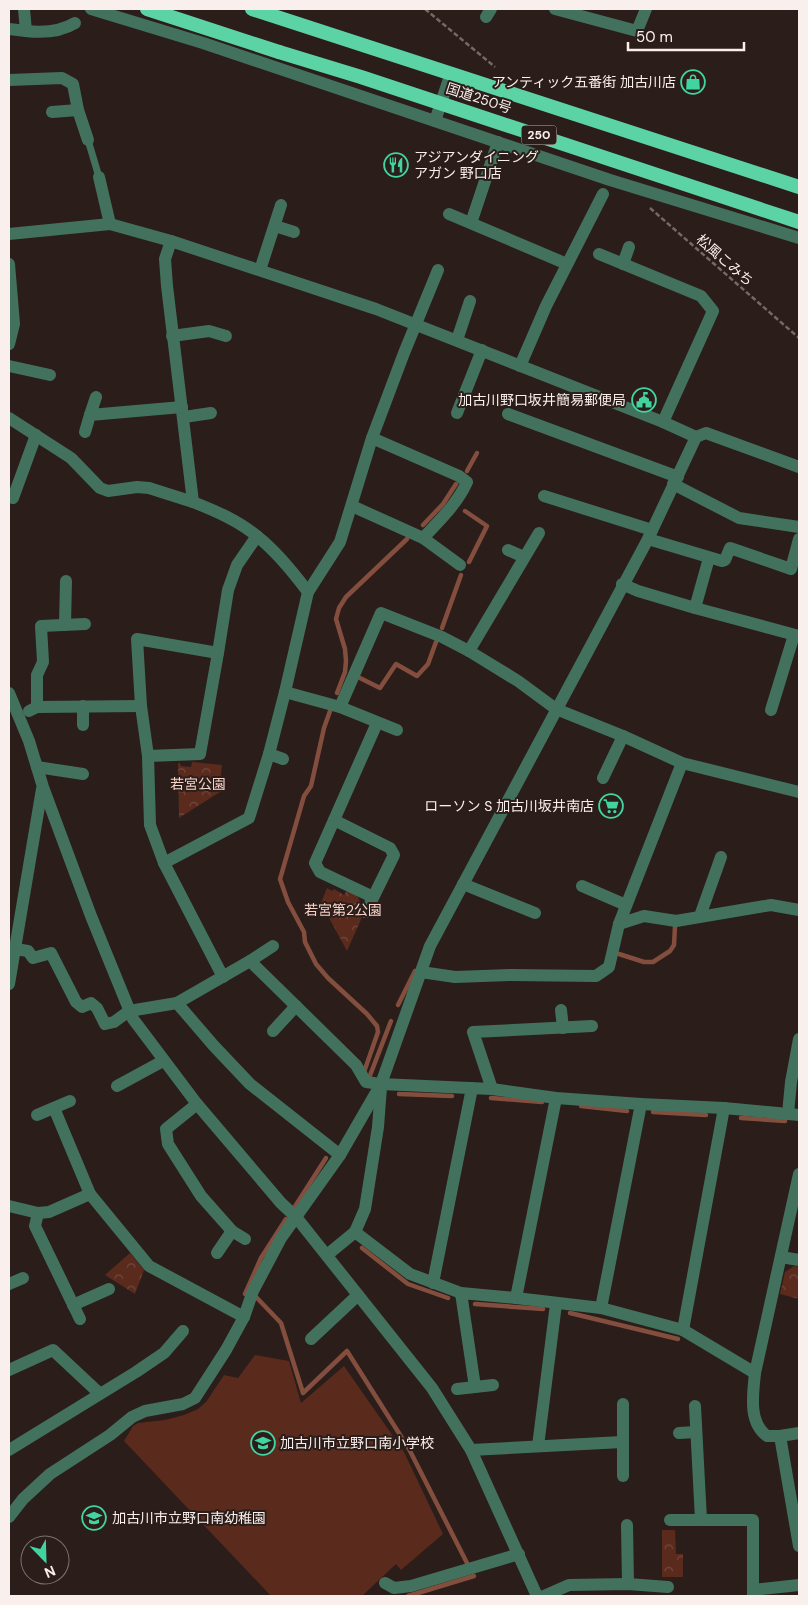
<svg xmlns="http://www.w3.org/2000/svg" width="808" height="1605" viewBox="0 0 808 1605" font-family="'DM Sans','Noto Sans JP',sans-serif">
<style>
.grass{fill:#5a2a1d}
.park{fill:url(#park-crowns)}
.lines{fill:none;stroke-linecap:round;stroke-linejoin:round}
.stream{stroke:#844e3e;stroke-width:4.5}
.path{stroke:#756865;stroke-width:2.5;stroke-dasharray:5 2.5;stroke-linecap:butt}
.service{stroke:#42725d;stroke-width:7}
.minor{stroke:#42725d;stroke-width:12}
.tertiary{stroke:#42725d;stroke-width:12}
.trunk{stroke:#5cd3a5;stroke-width:14}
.trunk-bridge{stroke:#5cd3a5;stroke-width:14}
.labels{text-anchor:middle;stroke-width:4;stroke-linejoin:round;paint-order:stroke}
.shield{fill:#2b1d1a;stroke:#bbb0ad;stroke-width:1}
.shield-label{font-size:12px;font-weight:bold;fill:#f9efec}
.poi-label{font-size:14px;fill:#f9efec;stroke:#2b1d1a;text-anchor:end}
.street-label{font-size:14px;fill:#f9efec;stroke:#2b1d1a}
.park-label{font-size:14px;fill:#f7d3c8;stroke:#2b1d1a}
</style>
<defs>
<pattern id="park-crowns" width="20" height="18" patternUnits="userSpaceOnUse" patternTransform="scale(1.25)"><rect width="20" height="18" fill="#5a2a1d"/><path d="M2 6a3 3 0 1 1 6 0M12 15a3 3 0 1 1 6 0" fill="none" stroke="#72493e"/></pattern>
</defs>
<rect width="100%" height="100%" fill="#2b1d1a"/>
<path class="grass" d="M255 1355 289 1361 301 1403 344 1366 404 1452 443 1534 401 1570 396 1564 362 1596H271L124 1441 133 1426 138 1423 165 1420 184 1415 198 1409 206 1402 224 1375 238 1378Z"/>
<g class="park">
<path d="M192 762 222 765 220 782 223 790 179 818 178 763H180L181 766 191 767Z"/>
<path d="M327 888 332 891 334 889 344 895 347 890 357 895 362 906 359 912 363 915 347 951 321 903Z"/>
<path d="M130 1253 144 1270 135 1294 105 1275Z"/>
<path d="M794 1266 799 1267V1299L780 1294 785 1272Z"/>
<path d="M662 1530H675L676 1554H683V1577H662Z"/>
</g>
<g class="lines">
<g class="stream">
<path d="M467 471 477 453"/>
<path d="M465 511 487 526 469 562"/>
<path d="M423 525 443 504 456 484"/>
<path d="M442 628 461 575"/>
<path d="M360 678 380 688 396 664 417 676 428 664 436 642"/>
<path d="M337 693 345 672 346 661 345 649 336 619 339 608 346 597 407 539"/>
<path d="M330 711 324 728 311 786 304 796 280 879 288 902 304 932 305 942 316 964 328 978 367 1014 377 1026 378 1032 364 1072"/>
<path d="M619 954 644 962H653L670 951 674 945 675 926"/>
<path d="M398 1005 415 971"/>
<path d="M369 1078 391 1021"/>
<path d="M399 1094 452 1096"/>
<path d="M491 1098 542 1102"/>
<path d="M581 1106 627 1111"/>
<path d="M653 1112 706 1115"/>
<path d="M741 1118 785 1121"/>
<path d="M294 1208 326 1158"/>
<path d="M362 1248 408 1284 448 1298"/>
<path d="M245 1294 261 1258 286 1219"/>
<path d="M257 1298 281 1323 303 1393 347 1351 409 1449 467 1563"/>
<path d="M475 1304 543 1309"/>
<path d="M570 1313 678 1339"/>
<path d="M408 1596 474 1576"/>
</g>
<g class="path">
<path d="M425 9 495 67"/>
<path d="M650 208 799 338"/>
</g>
<path class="service" d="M88 140 99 177"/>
<g class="minor">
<path d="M555 9 637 31 646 9"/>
<path d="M486 17 491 9"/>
<path d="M9 29 26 31 24 9"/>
<path d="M26 31C43 33 60 32 75 23"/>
<path d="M9 80 62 78 73 84 78 110 88 140"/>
<path d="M52 112 78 110"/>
<path d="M435 121 451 73"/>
<path d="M99 177 110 224"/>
<path d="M449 214 567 264"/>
<path d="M471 223 498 142"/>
<path d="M275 226 294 232"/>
<path d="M9 234 110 224 171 241 376 309 663 422 696 437"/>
<path d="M171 241 165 259 167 286 193 502C216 511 239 521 258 537 277 552 293 572 308 592"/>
<path d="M599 254 701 296 713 311 663 422"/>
<path d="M9 264 14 324 9 344"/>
<path d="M623 264 629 247"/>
<path d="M260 270 281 205"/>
<path d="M172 336 209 331 226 336"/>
<path d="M457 340 470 301"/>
<path d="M9 366 50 375"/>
<path d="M520 366 546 306 603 194"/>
<path d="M457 413 482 350"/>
<path d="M508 414 678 477"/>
<path d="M90 415 96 397"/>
<path d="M184 417 211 413"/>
<path d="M9 418 71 458 100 488 108 491 137 487 149 488 193 502"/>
<path d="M85 432 90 415 182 407"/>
<path d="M372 438 459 476 467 482C457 504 440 520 423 538"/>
<path d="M673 484 739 518 799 527"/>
<path d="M544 496 652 530"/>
<path d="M13 498 36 435"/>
<path d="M352 506 423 538 460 565"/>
<path d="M648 539 722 561 725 560 730 548 791 569 799 539"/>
<path d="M508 550 524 557"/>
<path d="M622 584 638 591 695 608 799 636"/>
<path d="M695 608 709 558"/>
<path d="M65 625 66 581"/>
<path d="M469 651 539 533"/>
<path d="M285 692 340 707 397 730"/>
<path d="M9 693 29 741 43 787 91 916 133 1019 197 1104 281 1203 296 1217 432 1388 471 1450 537 1596"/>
<path d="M37 707V675L43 662 41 626 85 624"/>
<path d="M340 707 381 613 442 637 469 651 518 681 556 709 623 736 682 763 799 792"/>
<path d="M771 710 794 635"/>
<path d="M29 711 37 707 141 706"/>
<path d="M83 725V706"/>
<path d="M269 754 283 759"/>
<path d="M148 756 200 754 218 653"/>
<path d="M37 767 83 774"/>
<path d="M603 778 623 736"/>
<path d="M334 820 390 848 394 855 366 912"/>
<path d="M164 863 249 818 269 754 285 692 308 592 340 542 372 438 404 353 438 270"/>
<path d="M463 884 535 913"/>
<path d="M582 886 626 905"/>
<path d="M373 897 320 872 315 863 377 723"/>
<path d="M700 916 721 857"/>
<path d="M619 924 644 916 676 921 771 905 799 910"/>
<path d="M15 949 28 951 33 958 51 953 76 1002 82 1007 91 1003 97 1008 105 1024 114 1022 129 1011 177 1003"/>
<path d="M250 961 273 946"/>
<path d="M421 972 455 977 511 975 596 976 609 967 619 924 682 763"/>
<path d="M223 977 164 863 150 825 148 756 141 706 137 639 218 653 228 590 237 565 257 536"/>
<path d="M9 984 42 789"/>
<path d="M561 1010 563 1028"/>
<path d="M273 1031 296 1006"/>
<path d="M117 1086 163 1061"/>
<path d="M492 1089 473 1032 592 1026"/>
<path d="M197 1104 166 1129 168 1144 201 1196 232 1231 245 1239"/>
<path d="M54 1108 90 1194 149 1266 244 1317"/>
<path d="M788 1114 791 1082 799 1039"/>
<path d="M37 1115 70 1101"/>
<path d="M340 1155 250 1084 214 1046 177 1003 250 961 356 1065 366 1082 381 1084 492 1089 556 1098 641 1104 724 1108 799 1115"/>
<path d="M9 1206 38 1213 49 1212 90 1194"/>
<path d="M38 1213 35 1226 80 1319"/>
<path d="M355 1232 365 1209 378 1127 381 1087"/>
<path d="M217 1253 232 1231"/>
<path d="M327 1255 355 1232 410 1274 461 1293 516 1298 601 1308 683 1330 755 1373 799 1174"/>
<path d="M781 1257 799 1260"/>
<path d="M433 1283 472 1088"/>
<path d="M9 1284 23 1278"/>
<path d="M461 1293 475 1387"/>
<path d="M516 1298 556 1098"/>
<path d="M73 1305 109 1289"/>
<path d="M601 1308 641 1104"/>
<path d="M683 1330 724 1108"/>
<path d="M311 1339 358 1295"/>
<path d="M9 1370 53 1350 99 1393"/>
<path d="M755 1373C753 1394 748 1422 767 1436H780L799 1546"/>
<path d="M457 1389 493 1385"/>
<path d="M695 1406 701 1520H753V1596"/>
<path d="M679 1433 696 1432"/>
<path d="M780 1436 799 1433"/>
<path d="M538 1446 556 1304"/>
<path d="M9 1450 136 1372 164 1353 183 1331"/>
<path d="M471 1450 622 1442"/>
<path d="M623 1476V1404"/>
<path d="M9 1517 23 1499 50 1474 110 1435 132 1417 145 1411 183 1404 195 1398 226 1350 244 1317 253 1291 281 1238 340 1155 381 1084 430 946 648 539 696 437 706 433 799 467"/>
<path d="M670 1520H701"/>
<path d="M627 1525 628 1584"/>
<path d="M385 1583 394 1588 411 1586 519 1554"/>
<path d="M753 1590 799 1585"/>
<path d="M544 1596 569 1585 628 1584 668 1587"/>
</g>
<path class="tertiary" d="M91 9 203 43 610 180 799 238"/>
<g class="trunk">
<path d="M147 9 279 52"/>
<path d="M252 9 799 187"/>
</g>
<path class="trunk-bridge" d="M279 52 361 77 799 222"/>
</g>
<defs>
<g id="shop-ring" transform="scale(1.25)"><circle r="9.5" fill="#2b1d1a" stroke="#42d4a0" stroke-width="1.5"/><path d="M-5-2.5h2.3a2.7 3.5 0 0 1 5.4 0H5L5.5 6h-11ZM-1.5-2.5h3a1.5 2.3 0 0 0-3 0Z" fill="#42d4a0"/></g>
<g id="restaurant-ring" transform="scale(1.25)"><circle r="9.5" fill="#2b1d1a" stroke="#42d4a0" stroke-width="1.5"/><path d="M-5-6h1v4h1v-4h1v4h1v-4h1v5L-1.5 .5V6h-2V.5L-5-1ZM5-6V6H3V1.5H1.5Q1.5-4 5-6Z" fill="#42d4a0"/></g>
<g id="civic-ring" transform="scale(1.25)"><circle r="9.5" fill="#2b1d1a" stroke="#42d4a0" stroke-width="1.5"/><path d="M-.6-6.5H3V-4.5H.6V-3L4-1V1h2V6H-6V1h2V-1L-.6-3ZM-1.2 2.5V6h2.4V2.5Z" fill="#42d4a0"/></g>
<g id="supermarket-ring" transform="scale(1.25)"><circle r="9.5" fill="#2b1d1a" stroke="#42d4a0" stroke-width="1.5"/><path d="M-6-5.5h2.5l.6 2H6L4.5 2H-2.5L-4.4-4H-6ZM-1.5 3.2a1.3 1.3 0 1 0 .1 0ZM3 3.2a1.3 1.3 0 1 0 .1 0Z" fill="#42d4a0"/></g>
<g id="school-ring" transform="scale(1.25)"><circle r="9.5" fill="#2b1d1a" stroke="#42d4a0" stroke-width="1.5"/><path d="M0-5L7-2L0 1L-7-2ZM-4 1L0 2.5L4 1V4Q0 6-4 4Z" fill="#42d4a0"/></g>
</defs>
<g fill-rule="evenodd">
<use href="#shop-ring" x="693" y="82"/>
<use href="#restaurant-ring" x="396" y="165"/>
<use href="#civic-ring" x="644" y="400"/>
<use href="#supermarket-ring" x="611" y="806"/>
<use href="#school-ring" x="263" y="1443"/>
<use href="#school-ring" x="94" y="1518"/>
</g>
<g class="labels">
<rect class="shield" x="521.5" y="125.5" width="35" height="19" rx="4"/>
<g class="shield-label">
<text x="539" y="139">250</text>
</g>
<g class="poi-label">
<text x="676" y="87">アンティック五番街 加古川店</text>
<text x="414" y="162" text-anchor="start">アジアンダイニング<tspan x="414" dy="16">アガン 野口店</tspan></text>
<text x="626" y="405">加古川野口坂井簡易郵便局</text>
<text x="594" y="811">ローソン S 加古川坂井南店</text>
<text x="280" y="1448" text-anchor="start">加古川市立野口南小学校</text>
<text x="112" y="1523" text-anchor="start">加古川市立野口南幼稚園</text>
</g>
<g class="street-label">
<text transform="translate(479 98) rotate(18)" y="5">国道250号</text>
<text transform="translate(725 260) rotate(41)" y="5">松風こみち</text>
</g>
<g class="park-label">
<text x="198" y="789">若宮公園</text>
<text x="343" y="915">若宮第2公園</text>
</g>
</g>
<rect width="808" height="1605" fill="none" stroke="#f9efec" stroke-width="20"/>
<g transform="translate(45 1560) rotate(157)"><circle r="24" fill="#2b1d1a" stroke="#7d716e"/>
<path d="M0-4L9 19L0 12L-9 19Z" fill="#42d4a0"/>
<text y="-8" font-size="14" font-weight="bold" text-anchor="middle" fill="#f9efec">N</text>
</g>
<path d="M628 42v8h116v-8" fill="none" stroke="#f9efec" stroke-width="2.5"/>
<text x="636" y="42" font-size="15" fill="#f9efec" stroke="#2b1d1a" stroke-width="4" paint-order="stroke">50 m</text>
</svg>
